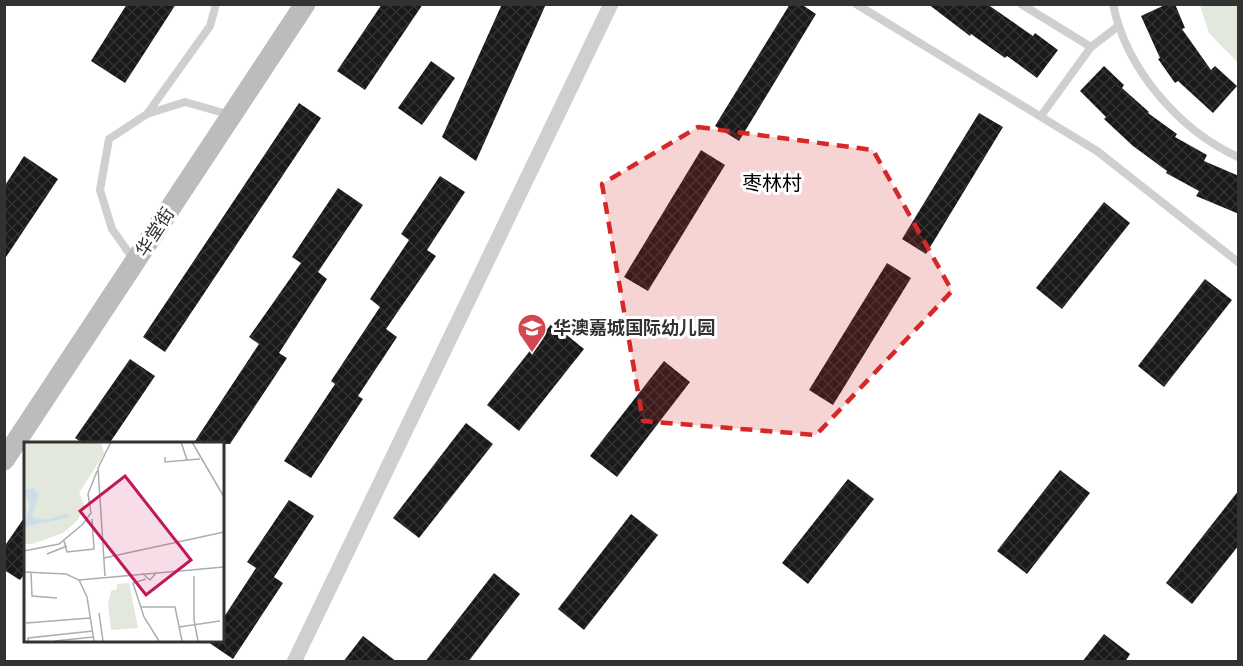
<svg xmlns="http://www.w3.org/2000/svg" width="1243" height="666" viewBox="0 0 1243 666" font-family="Overpass,'Noto Sans SC',sans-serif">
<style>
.grass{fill:#e2e8dc}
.building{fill:url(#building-cross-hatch)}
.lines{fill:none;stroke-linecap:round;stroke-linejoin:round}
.lane{stroke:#cfcfcf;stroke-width:8}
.street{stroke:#cfcfcf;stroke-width:15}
.secondary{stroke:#bcbcbc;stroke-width:21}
.marked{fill:#d62828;fill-opacity:0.2;stroke:#d62828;stroke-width:4.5;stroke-dasharray:12 8;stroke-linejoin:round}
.labels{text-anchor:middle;stroke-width:6;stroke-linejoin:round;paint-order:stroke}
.street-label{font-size:18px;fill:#323232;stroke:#fff}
.poi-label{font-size:18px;font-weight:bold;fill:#323232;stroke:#fff;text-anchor:start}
.neighbourhood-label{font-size:20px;fill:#000;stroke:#fff}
.inset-road{fill:none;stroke:#adadad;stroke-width:1.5}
.view{fill:#c2185b;fill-opacity:0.15;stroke:#c2185b;stroke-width:3}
.inset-edge{fill:none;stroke:#323232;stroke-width:3}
</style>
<defs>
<pattern id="building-cross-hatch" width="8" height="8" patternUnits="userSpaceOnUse" patternTransform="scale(1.5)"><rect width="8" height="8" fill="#191919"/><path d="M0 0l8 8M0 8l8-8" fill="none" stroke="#323232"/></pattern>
</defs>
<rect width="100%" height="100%" fill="#fff"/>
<path class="grass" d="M1200 5H1238V63L1209 33Z"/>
<g class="building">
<path d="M127 4H176L125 83 91 61Z"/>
<path d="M382 4H423L365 90 337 71Z"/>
<path d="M502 4H546L476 161 442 137Z"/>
<path d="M790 4H801L816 14 739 141 715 126Z"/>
<path d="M928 4H987L1033 36 1035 33 1058 50 1037 78 1007 56 1005 58 971 34 970 36Z"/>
<path d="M1167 4H1175L1185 28 1182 29 1211 70 1215 66 1237 86 1213 113 1178 81 1175 83 1158 59 1160 58 1141 16Z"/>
<path d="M431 61 455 78 422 125 398 108Z"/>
<path d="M1104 66 1124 85 1122 88 1149 112 1148 113 1177 134 1175 137 1207 155 1204 161 1239 176V214L1196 196 1199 191 1166 173 1167 171 1133 146 1104 119 1106 117 1080 91Z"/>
<path d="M299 103 321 118 165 352 143 337Z"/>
<path d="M979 113 1003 127 926 254 902 239Z"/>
<path d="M701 150 725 165 648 291 624 277Z"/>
<path d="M24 156 58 179 4 260V187Z"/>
<path d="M440 176 465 192 427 250 436 256 386 329 397 337 358 396 363 399 311 478 284 461 335 384 331 381 380 307 370 299 409 240 401 234Z"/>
<path d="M338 188 363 205 318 272 327 279 279 353 287 358 230 444H193L259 344 249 337 301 263 292 257Z"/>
<path d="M1104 202 1130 223 1062 309 1036 288Z"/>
<path d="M887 263 911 278 833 405 809 390Z"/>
<path d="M1205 279 1232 300 1164 387 1138 366Z"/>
<path d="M552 323 584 349 519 431 487 405Z"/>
<path d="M130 359 155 376 109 444H84L75 438Z"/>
<path d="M664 361 690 382 617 477 590 456Z"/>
<path d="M466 423 493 444 419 538 393 518Z"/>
<path d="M1060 470 1090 493 1027 574 997 551Z"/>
<path d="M848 479 874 499 808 584 782 563Z"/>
<path d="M1239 490V545L1192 604 1166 583Z"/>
<path d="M289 500 314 516 274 577 283 583 233 659 205 640H222V620L256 568 247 562Z"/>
<path d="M631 514 658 535 584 630 558 609Z"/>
<path d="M26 515V572L20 580 4 570V547Z"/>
<path d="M494 573 520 594 468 662H425Z"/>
<path d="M1104 634 1130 654 1125 662H1082Z"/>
<path d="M363 636 397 662H343Z"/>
</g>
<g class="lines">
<g class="lane">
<path d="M856 4 1097 151 1238 262"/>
<path d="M1021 4 1091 47"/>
<path d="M1113 4C1126 69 1179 130 1238 157"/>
<path d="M147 114 210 26 216 4"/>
<path d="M1041 116 1091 47 1117 27"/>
<path d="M134 260 112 229 100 190 109 139 147 114 185 102 231 115"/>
</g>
<path class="street" d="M294 662 611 4"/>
<path class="secondary" d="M4 460 305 4"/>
</g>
<path class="marked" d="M698 127 873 150 952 291 816 435 643 421 602 184Z"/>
<defs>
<g id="school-pin" transform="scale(1.5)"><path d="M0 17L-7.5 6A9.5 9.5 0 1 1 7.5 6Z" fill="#d64650" stroke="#fff"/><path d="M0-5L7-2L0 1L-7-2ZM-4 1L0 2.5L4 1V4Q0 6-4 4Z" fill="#fff"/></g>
</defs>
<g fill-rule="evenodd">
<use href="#school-pin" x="532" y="328"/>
</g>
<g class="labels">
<g class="street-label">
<text transform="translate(155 232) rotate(-57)" y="6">华堂街</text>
</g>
<g class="poi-label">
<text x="553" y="334">华澳嘉城国际幼儿园</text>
</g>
<g class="neighbourhood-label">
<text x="772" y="190">枣林村</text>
</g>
</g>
<g transform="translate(24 442)">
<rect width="200" height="200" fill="#fff"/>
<path d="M0 0H77L80 12 55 51 61 65 53 79 39 91 8 102H0ZM105 141 114 186 87 188 84 162 87 149 93 147V142Z" fill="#e2e8dc"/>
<path d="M9 46 15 52 8 75 22 78 42 72 46 75 0 85 6 63 0 48Z" fill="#cddee8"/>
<path class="inset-road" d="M157 0 163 18M168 0 200 55M141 15V20L176 17M40 99 43 110 70 107 68 77M0 109 35 102 59 82 67 71 64 52 73 29M23 112 43 104M80 116 200 90M0 130 42 132 55 138 63 155 70 199M7 130 8 154 33 156M118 131 126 138 133 130M81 134 74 26 87 0M170 134V178L174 199M122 137 109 141 120 175 135 199M55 138 200 125M117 165H151L158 199M75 171 79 199M2 181 66 176M155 185 196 179M4 199V196L69 189M31 199 69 195"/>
<path class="view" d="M101 34 167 118 122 153 56 69Z"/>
<rect width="200" height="200" class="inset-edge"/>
</g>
<rect width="1243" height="666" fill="none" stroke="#323232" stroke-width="12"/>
</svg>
